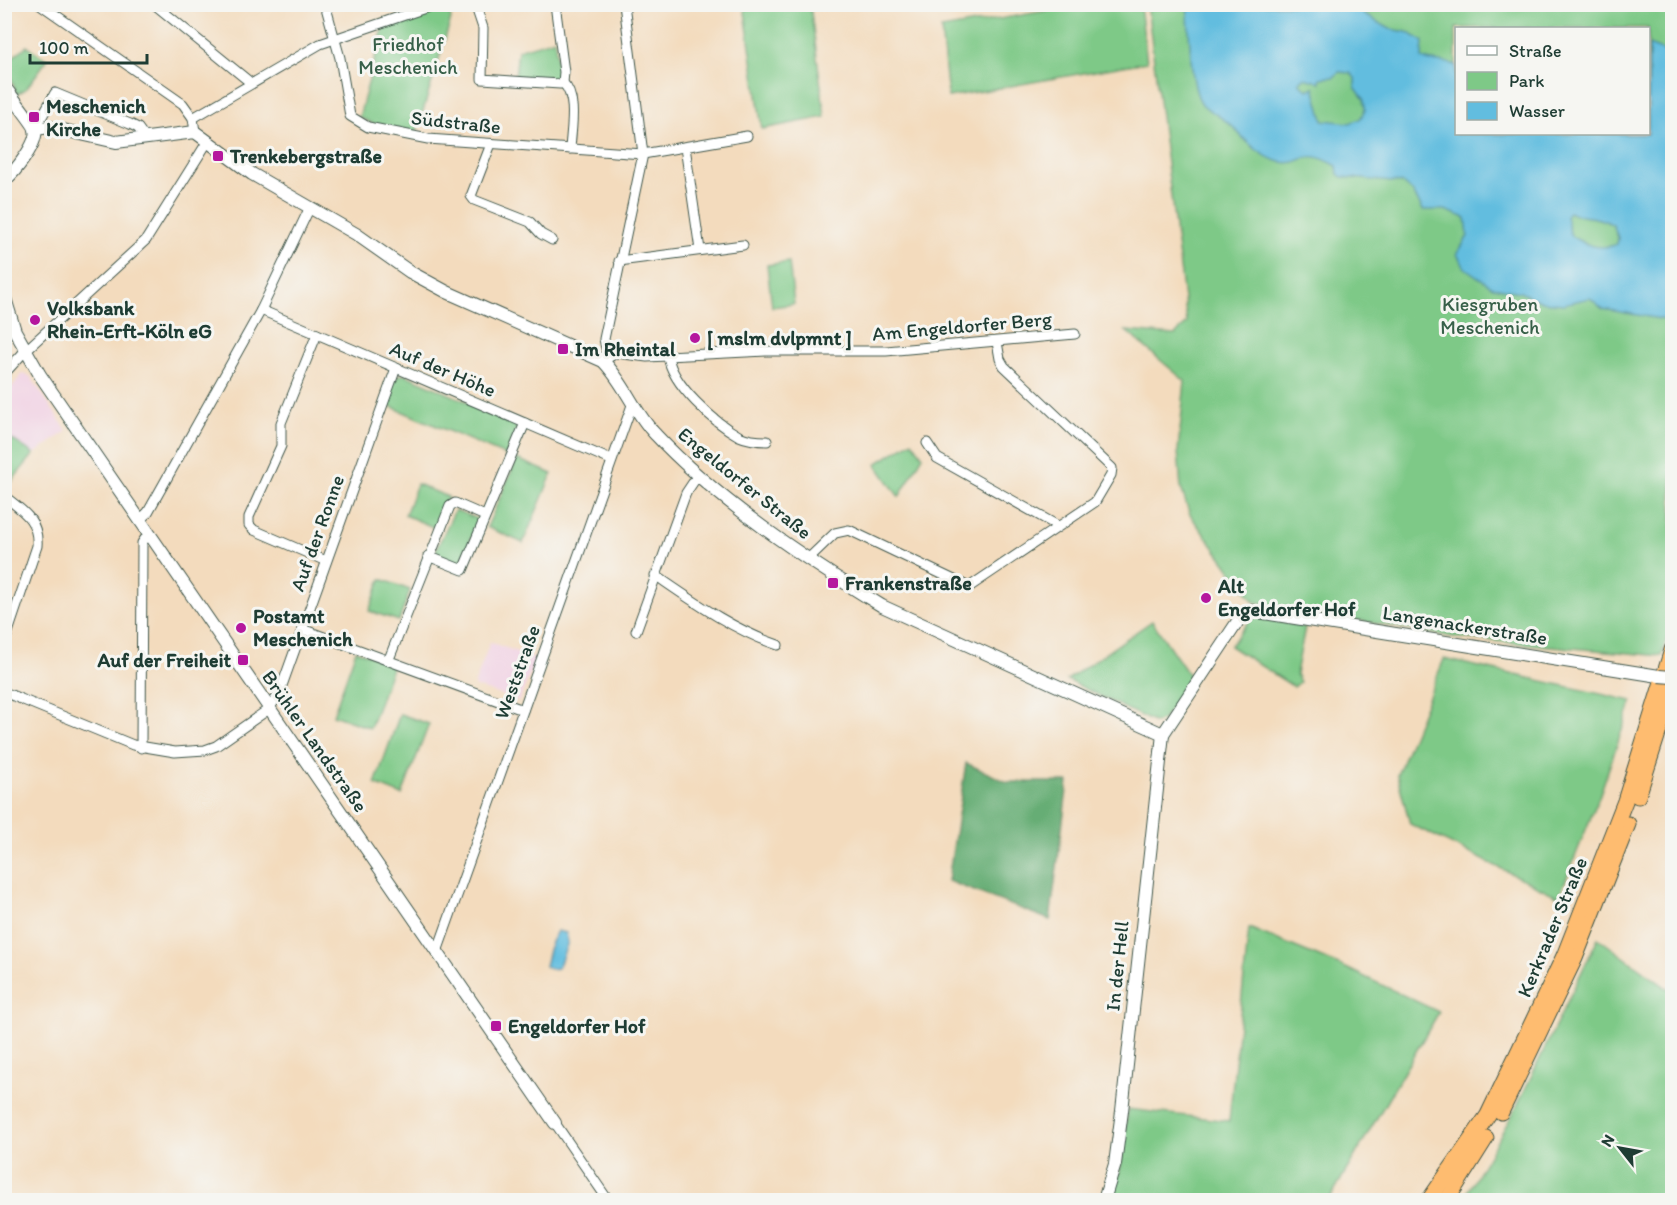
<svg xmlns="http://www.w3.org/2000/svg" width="1677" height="1205" viewBox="0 0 1677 1205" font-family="Itim,sans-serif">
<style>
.built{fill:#f1d0e3}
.green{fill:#7ec987;stroke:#4e835e;stroke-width:1.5;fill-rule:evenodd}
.forest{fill:#66ad74;stroke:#427554;stroke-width:1.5}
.water{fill:#62bddf;stroke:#407d8a;stroke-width:1.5;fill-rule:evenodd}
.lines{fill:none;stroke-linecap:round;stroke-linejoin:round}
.minor-casing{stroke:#3f5549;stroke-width:11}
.tertiary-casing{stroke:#3f5549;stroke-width:14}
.trunk-casing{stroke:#3f5549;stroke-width:17}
.minor{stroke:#fff;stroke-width:9}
.tertiary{stroke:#fff;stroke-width:12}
.trunk{stroke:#febc70;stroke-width:15}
.tertiary-bridge-casing{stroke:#3f5549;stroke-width:14;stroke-linecap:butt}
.tertiary-bridge{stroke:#fff;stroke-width:12}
.poi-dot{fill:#b5179e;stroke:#f6f6f2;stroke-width:2}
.labels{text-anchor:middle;stroke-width:6;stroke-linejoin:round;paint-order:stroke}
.park-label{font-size:20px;fill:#376049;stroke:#f6f6f2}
.poi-label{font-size:20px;font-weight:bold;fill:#1f3d34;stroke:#f6f6f2;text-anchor:start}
.street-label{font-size:20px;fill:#1f3d34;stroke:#f6f6f2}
</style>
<rect width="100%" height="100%" fill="#f6f6f2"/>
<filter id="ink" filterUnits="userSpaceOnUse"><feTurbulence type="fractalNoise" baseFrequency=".0167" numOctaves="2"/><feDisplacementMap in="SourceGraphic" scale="12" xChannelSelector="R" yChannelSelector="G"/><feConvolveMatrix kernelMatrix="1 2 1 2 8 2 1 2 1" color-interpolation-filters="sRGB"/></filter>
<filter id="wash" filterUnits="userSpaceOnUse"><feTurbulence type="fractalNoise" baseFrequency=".008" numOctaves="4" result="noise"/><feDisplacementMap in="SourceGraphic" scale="24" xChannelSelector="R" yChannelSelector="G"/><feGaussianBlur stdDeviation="1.35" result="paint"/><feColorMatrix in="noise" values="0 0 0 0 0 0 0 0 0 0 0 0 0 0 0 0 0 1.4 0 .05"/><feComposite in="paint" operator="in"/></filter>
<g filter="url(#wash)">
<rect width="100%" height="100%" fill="#f3dbbd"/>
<g class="built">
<path d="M22 374 30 376 67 431 34 454 5 434V396Z"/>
<path d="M490 642 536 659 519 701 474 686Z"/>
</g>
<g class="green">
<path d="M744 5H810L825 117 762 129Z"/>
<path d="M1079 5H1140L1147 62 948 97 941 29Z"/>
<path d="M1147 5H1672V620L1662 656 1458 638 1254 602 1190 515 1181 488 1178 451 1185 381 1126 331 1175 335 1187 323ZM1456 28H1648V134H1456Z"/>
<path d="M448 7 451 19 416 134 378 126 359 117 383 28Z"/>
<path d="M555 39 558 78 555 80 515 78 518 50Z"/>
<path d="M27 46 47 60 26 89 17 94 5 63Z"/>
<path d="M789 262 794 304 772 307 767 265Z"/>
<path d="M400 375H406L518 424 507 456 385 404 395 378Z"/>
<path d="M4 434 34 454 6 488 4 487Z"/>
<path d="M912 441 923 456 899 497 876 464Z"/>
<path d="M517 459 552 474 523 543 487 527Z"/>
<path d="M417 484 448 497 435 528 405 515Z"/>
<path d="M455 510 476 518 478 521 462 561 456 563 438 555 436 550Z"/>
<path d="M381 579 410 590 399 621 369 611Z"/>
<path d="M1258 617 1305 627 1296 674 1300 682 1294 687 1230 646 1251 618Z"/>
<path d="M1152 621 1191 678 1163 720 1155 723 1067 680Z"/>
<path d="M356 650 393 665 370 728 333 715Z"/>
<path d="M1444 659 1632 701 1599 797 1559 897 1410 824 1397 775Z"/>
<path d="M400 714 429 724 402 795 375 784Z"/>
<path d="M1249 928 1346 968 1439 1012 1329 1200H1110L1120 1170 1128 1109 1229 1121Z"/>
<path d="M1598 938 1672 992V1200H1463L1516 1108Z"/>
</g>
<path class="forest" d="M966 763 1007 782H1068L1050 920 948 881Z"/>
<g class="water">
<path d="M1187 5H1361L1363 14 1390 29 1407 32 1423 41 1422 58C1433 64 1445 60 1456 65V134H1648L1649 45 1672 54V321L1603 309 1590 298 1563 304 1542 302 1520 292 1493 287 1465 268 1457 254 1468 236 1466 218 1445 210H1423L1412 191 1402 183 1342 177 1338 174 1337 166C1301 145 1305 167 1281 162 1264 159 1245 141 1234 128 1225 119 1213 113 1204 106 1189 94 1190 26 1187 5ZM1339 72 1350 73 1355 78V87L1364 99 1365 110 1360 119 1350 123 1323 120 1314 87 1308 90 1299 83 1304 78 1320 82V78L1334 77ZM1569 212C1581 219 1596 214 1613 225L1618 238 1617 244C1600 251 1586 245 1571 236L1566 217Z"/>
<path d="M557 931 566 933 568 942 558 968 550 969 545 966 551 942Z"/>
</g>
</g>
<g filter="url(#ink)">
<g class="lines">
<g class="minor-casing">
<g id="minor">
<path d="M40 4 183 104 193 118 195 132"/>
<path d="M154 4 251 83"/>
<path d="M325 4 340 58 350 116 368 127 428 139 643 154 747 136"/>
<path d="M475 4 483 28 482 79 560 84 563 83 564 72 555 4"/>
<path d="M563 83C578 97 571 130 570 149"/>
<path d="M193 118 320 44 437 4"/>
<path d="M35 129 55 93 130 124 138 128 146 139"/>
<path d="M491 144 471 196 474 200 530 222 541 234 552 240"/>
<path d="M685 147 700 250"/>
<path d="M619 261 743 245"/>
<path d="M261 310 611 460"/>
<path d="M317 334 281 423V446L249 517V525L254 530 326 561"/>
<path d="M668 356C672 385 714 422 739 436 748 440 758 441 767 441"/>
<path d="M608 357 604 339 643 154 624 4"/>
<path d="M603 361 616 353 647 357 766 351H886L1075 334"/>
<path d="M4 374 25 351 146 240 208 141"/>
<path d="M927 443 937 458 1058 526"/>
<path d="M4 496C23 511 39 520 37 546L4 644"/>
<path d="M140 520 148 512 261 310 310 207"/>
<path d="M428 556 463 570 525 423"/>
<path d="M808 559 835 533 849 530 969 587 1095 502 1111 475 1112 468 1004 366 1000 359 997 342"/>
<path d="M655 575C693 601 733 630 778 645"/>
<path d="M302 629 523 710"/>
<path d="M636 631 686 493 698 475"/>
<path d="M389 659 450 506 455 503 485 516"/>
<path d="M4 692 133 745 175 752 205 750 216 746 269 709 279 694 396 368"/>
<path d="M141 748 142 543 149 533"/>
<path d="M437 952 632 405"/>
<path d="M555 1123 608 1200"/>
</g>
</g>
<g class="tertiary-casing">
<g id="tertiary">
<path d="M4 86C9 93 34 124 35 129 39 142 15 172 4 181"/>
<path d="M35 129 50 127 116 142 195 132 252 174 356 234 410 272 447 292 603 361C625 383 634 413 656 435 718 501 805 559 882 606L1163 734"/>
<path d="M4 295 15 331 40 375 555 1123"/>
<path d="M1104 1200 1115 1164 1122 1111 1163 734 1242 615 1251 611 1659 676"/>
</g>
</g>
<g class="trunk-casing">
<g id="trunk">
<path d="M1638 796 1672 690"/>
<path d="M1501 1112 1575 958 1628 824"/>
<path d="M1429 1200 1488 1115 1564 956 1625 801 1672 650"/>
<path d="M1447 1200 1486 1138"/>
</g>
</g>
<use href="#minor" class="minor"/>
<use href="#tertiary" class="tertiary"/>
<use href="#trunk" class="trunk"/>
<g class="tertiary-bridge-casing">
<path id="tertiary-bridge" d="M1659 676 1672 677"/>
</g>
<use href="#tertiary-bridge" class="tertiary-bridge"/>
</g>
</g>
<g class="poi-dot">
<rect x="28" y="111" width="12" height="12" rx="3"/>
<rect x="212" y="150" width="12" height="12" rx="3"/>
<circle cx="35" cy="320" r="6"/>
<circle cx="695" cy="338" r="6"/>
<rect x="557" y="343" width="12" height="12" rx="3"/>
<rect x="827" y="577" width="12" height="12" rx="3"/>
<circle cx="1206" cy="598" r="6"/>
<circle cx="241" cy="628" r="6"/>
<rect x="237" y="654" width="12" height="12" rx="3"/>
<rect x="490" y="1020" width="12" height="12" rx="3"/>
</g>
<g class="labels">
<g class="park-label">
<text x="408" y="51">Friedhof<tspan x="408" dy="23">Meschenich</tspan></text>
<text x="1490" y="311">Kiesgruben<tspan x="1490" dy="23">Meschenich</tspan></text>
</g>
<g class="poi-label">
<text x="46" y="113">Meschenich<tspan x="46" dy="23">Kirche</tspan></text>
<text x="230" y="163">Trenkebergstraße</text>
<text x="47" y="315">Volksbank<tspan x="47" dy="23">Rhein-Erft-Köln eG</tspan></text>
<text x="707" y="345">[ mslm dvlpmnt ]</text>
<text x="575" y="356">Im Rheintal</text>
<text x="845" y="590">Frankenstraße</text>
<text x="1218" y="593">Alt<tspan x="1218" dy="23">Engeldorfer Hof</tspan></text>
<text x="253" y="623">Postamt<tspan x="253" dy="23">Meschenich</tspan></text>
<text x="231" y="667" text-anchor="end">Auf der Freiheit</text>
<text x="508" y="1033">Engeldorfer Hof</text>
</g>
<g class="street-label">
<text transform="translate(456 122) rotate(6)" y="7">Südstraße</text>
<text transform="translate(962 326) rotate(-5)" y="7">Am Engeldorfer Berg</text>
<text transform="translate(443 369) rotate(23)" y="7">Auf der Höhe</text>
<text transform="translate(745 483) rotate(39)" y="7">Engeldorfer Straße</text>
<text transform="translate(317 533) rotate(-70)" y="7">Auf der Ronne</text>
<text transform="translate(1465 625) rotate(9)" y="7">Langenackerstraße</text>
<text transform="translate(517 672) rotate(-70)" y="7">Weststraße</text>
<text transform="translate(315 741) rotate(55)" y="7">Brühler Landstraße</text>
<text transform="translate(1552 927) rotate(-67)" y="7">Kerkrader Straße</text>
<text transform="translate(1117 966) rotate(-84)" y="7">In der Hell</text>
</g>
</g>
<rect width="1677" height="1205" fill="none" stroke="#f6f6f2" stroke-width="24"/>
<rect x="1455" y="27" width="195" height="108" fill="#f6f6f2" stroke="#a0aca6" stroke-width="1.5"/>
<rect x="1467" y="46" width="30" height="9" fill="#ffffff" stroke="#a0aca6" stroke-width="1.5"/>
<text x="1509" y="57" font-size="18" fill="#1f3d34">Straße</text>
<rect x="1467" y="72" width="30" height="18" fill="#7ec987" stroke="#a0aca6" stroke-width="1.5"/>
<text x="1509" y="87" font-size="18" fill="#1f3d34">Park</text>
<rect x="1467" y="102" width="30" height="18" fill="#62bddf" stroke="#a0aca6" stroke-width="1.5"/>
<text x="1509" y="117" font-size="18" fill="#1f3d34">Wasser</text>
<g transform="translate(1620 1148) rotate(301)" stroke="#f6f6f2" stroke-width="4.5" paint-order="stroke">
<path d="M0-4.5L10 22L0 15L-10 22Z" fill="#1f3d34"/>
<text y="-9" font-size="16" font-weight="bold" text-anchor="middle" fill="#1f3d34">N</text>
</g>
<path d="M30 54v9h117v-9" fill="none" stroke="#1f3d34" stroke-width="3"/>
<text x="39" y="54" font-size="18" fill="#1f3d34" stroke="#f6f6f2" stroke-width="4.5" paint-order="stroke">100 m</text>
</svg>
